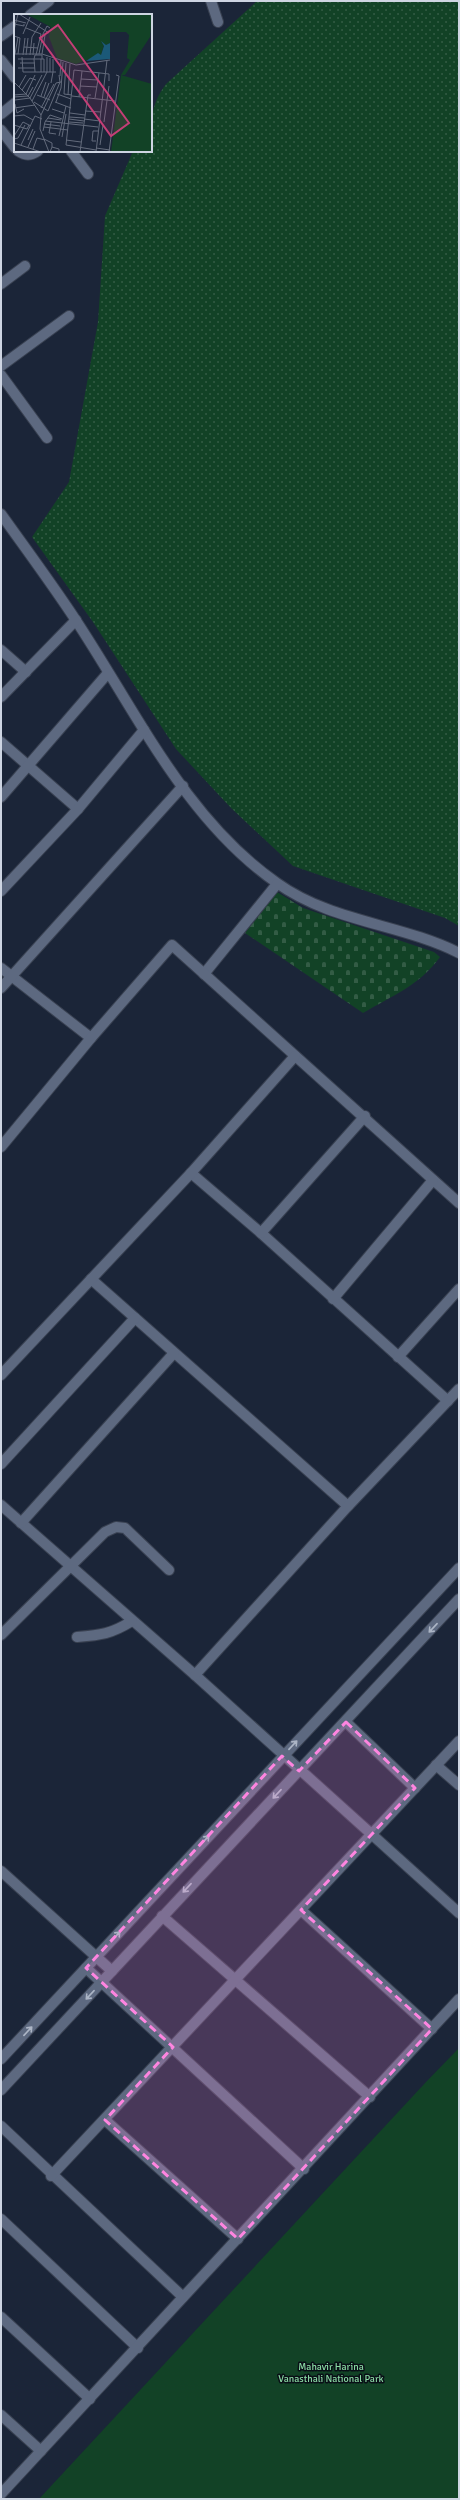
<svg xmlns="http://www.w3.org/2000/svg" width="460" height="2500" viewBox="0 0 460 2500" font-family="Signika,sans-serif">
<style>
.grass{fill:url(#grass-dots)}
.cemetery{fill:url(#cemetery-stones)}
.park{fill:#124226}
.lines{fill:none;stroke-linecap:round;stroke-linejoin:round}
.minor-casing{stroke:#394151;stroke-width:12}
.minor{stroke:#5d6980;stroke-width:10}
.oneway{stroke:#acb5c5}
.marked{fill:#fe85e0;fill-opacity:0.2;stroke:#fe85e0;stroke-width:3;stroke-dasharray:8 5;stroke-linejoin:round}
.labels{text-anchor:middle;stroke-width:3;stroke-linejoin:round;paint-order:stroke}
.park-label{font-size:10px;fill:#8adaa4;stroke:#090e16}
.inset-road{fill:none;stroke:#636b7c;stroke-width:1}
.view{fill:#c43e76;fill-opacity:0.15;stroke:#c43e76;stroke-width:2}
.inset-edge{fill:none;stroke:#ced5e2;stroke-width:2}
</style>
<defs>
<pattern id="grass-dots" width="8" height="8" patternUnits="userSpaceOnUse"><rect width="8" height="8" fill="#124226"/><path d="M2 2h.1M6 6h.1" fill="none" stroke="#335c45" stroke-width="1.8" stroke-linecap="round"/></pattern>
<pattern id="cemetery-stones" width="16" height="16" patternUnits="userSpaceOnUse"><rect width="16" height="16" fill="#124226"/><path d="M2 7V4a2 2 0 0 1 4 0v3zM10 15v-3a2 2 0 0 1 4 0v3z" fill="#335c45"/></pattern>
</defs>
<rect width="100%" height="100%" fill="#1b2538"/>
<path class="grass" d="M257 1H459V926L445 918 293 866 231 808 176 749 93 622 32 537 69 482 98 322 105 216 133 151H151C151 124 149 107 166 84Z"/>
<path class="cemetery" d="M277 892 303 908 434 952 440 957C420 985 392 996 363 1013L245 933Z"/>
<path class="park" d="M459 2048V2499H39L426 2082Z"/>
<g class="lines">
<g class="minor-casing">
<g id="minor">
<path d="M211 1 218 22"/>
<path d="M30 15 49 1"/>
<path d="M1 36 15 26"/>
<path d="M1 60 15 78"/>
<path d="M1 114 15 103"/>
<path d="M1 130 15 148"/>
<path d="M18 151C26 156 30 156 38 151"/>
<path d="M71 151 88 174"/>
<path d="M1 284 25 266"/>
<path d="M1 366 69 316"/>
<path d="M1 375 47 438"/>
<path d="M1 514C26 549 52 584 75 619 136 711 185 819 277 883 331 922 402 924 459 953"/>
<path d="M1 650 26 672"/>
<path d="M1 697 76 620"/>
<path d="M1 742 78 809"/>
<path d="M1 797 108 673"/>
<path d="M1 891 78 809 144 730"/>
<path d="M1 968 91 1038"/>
<path d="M204 974 277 884"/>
<path d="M1 988 183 786"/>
<path d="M1 1147 91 1038 172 945 459 1203"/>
<path d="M191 1173 261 1233 448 1401"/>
<path d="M261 1233 365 1116"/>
<path d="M91 1279 348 1506"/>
<path d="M333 1299 433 1180"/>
<path d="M398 1357 459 1289"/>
<path d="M1 1375 191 1173 295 1056"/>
<path d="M1 1464 135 1318"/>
<path d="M1 1505 195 1675 459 1913"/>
<path d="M21 1523 174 1353"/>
<path d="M1 1635 105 1532 116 1527 125 1528 169 1570"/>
<path d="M77 1637C101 1635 111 1634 132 1621"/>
<path d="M195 1675 348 1506 459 1389"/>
<path d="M346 1722 415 1788"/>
<path d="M436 1765 459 1785"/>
<path d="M1 1871 112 1971"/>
<path d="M301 1910 432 2029"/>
<path d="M162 1916 370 2097"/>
<path d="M86 1968 304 2169"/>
<path d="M1 2059 459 1568"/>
<path d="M1 2090 459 1599"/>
<path d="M105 2120 238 2239"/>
<path d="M1 2126 183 2297"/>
<path d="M51 2176 459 1741"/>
<path d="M1 2219 138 2348"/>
<path d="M1 2317 90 2399"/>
<path d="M1 2415 41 2451"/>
<path d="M1 2494 459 1999"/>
</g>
</g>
<use href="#minor" class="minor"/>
</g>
<defs><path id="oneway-shaft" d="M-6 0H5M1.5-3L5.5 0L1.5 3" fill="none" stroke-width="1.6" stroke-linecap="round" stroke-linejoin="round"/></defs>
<g class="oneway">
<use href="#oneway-shaft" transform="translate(433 1628) rotate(133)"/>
<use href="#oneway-shaft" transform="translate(293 1745) rotate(-47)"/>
<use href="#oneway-shaft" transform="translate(277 1794) rotate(133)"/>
<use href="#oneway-shaft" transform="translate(205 1840) rotate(-47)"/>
<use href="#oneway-shaft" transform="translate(187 1888) rotate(133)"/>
<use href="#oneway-shaft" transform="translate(116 1936) rotate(-47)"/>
<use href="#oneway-shaft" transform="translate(90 1995) rotate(133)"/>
<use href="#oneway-shaft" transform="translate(28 2031) rotate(-47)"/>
</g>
<path class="marked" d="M346 1722 415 1788 301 1910 432 2029 238 2239 105 2120 173 2047 86 1968 282 1756 299 1771Z"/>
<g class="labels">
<g class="park-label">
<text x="331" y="2370">Mahavir Harina<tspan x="331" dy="12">Vanasthali National Park</tspan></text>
</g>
</g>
<g transform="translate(14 14)">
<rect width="138" height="138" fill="#1b2538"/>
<path d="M12 0H138L136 23 111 61H107L116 46 113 44 115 21 112 18H96V29L92 31 87 28 90 31 87 41 62 50 43 44 35 23 37 13Z" fill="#124226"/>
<path d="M107 61 138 70V138H97Z" fill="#124226"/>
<path d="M87 27 92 31 96 29V45L72 47 84 39 87 41 90 32Z" fill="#1b5978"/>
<path class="inset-road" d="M5 0 35 19M0 6 12 9M0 10 10 12V10M12 14 27 20 22 41M0 16 4 0M9 20 16 3M0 22 6 24 4 40M18 23 27 9M10 33 24 34M0 40H28L62 51 96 46M1 40 4 23M25 40 29 20 33 12 36 14M28 40 31 21M9 41 11 24M12 41 14 24M16 41 18 23M19 41 20 29M8 43 9 58H21M36 44V58M4 45H27V58H21L20 45 21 41H28V45M27 45H30V58M39 45V58H42M6 49H21M52 49 50 80 58 81M4 54H21M27 58H33V43M46 62 47 46M67 65 84 66M0 68 16 84 27 101 26 115 35 138M66 72 83 73M5 73 12 61M8 76 16 64 22 66M43 80 57 85M0 81 12 80 21 61M23 81 36 86M54 81 56 50M27 82 32 68M58 82 101 87M0 83 14 82 19 73M30 83 35 69M65 83 68 57M81 84 85 59M1 86 16 84 28 61M18 87 33 58H39L37 69M20 88 34 97 46 68 45 61M41 88 57 94M42 88 47 74 49 48M1 90 3 99 10 95M0 94 21 91M27 94 40 70M38 95 50 99M71 97 87 98M56 99 71 101M27 101 42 69 47 68M0 102 10 101 19 106M55 103 70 104M34 104 47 106M55 105 70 107M70 105 86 107M31 107 84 113M37 108 35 119 42 120M55 108 69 109M90 108 95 72M30 110 46 112M0 111 13 115 15 111M30 113 54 116M29 117 31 108 36 101 48 105M0 122 9 108 17 112M45 122 52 92M48 123 52 100M0 125 4 124 11 111M30 125 38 129V133M14 126 19 115M52 126 67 128M82 127H78L79 117H84M0 129 27 138M7 131 21 102 28 105M86 131 89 111M14 133 21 117M82 134 96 136M19 135 23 124 31 126M82 136 52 131 60 56 95 60V67M36 138 38 133 45 135V138M66 138 74 81H77M82 138 93 46M95 138 105 62 102 61"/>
<path class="view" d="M44 11 115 109 97 122 26 24Z"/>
<rect width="138" height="138" class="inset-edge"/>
</g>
<rect width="460" height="2500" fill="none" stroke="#ced5e2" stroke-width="4"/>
</svg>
